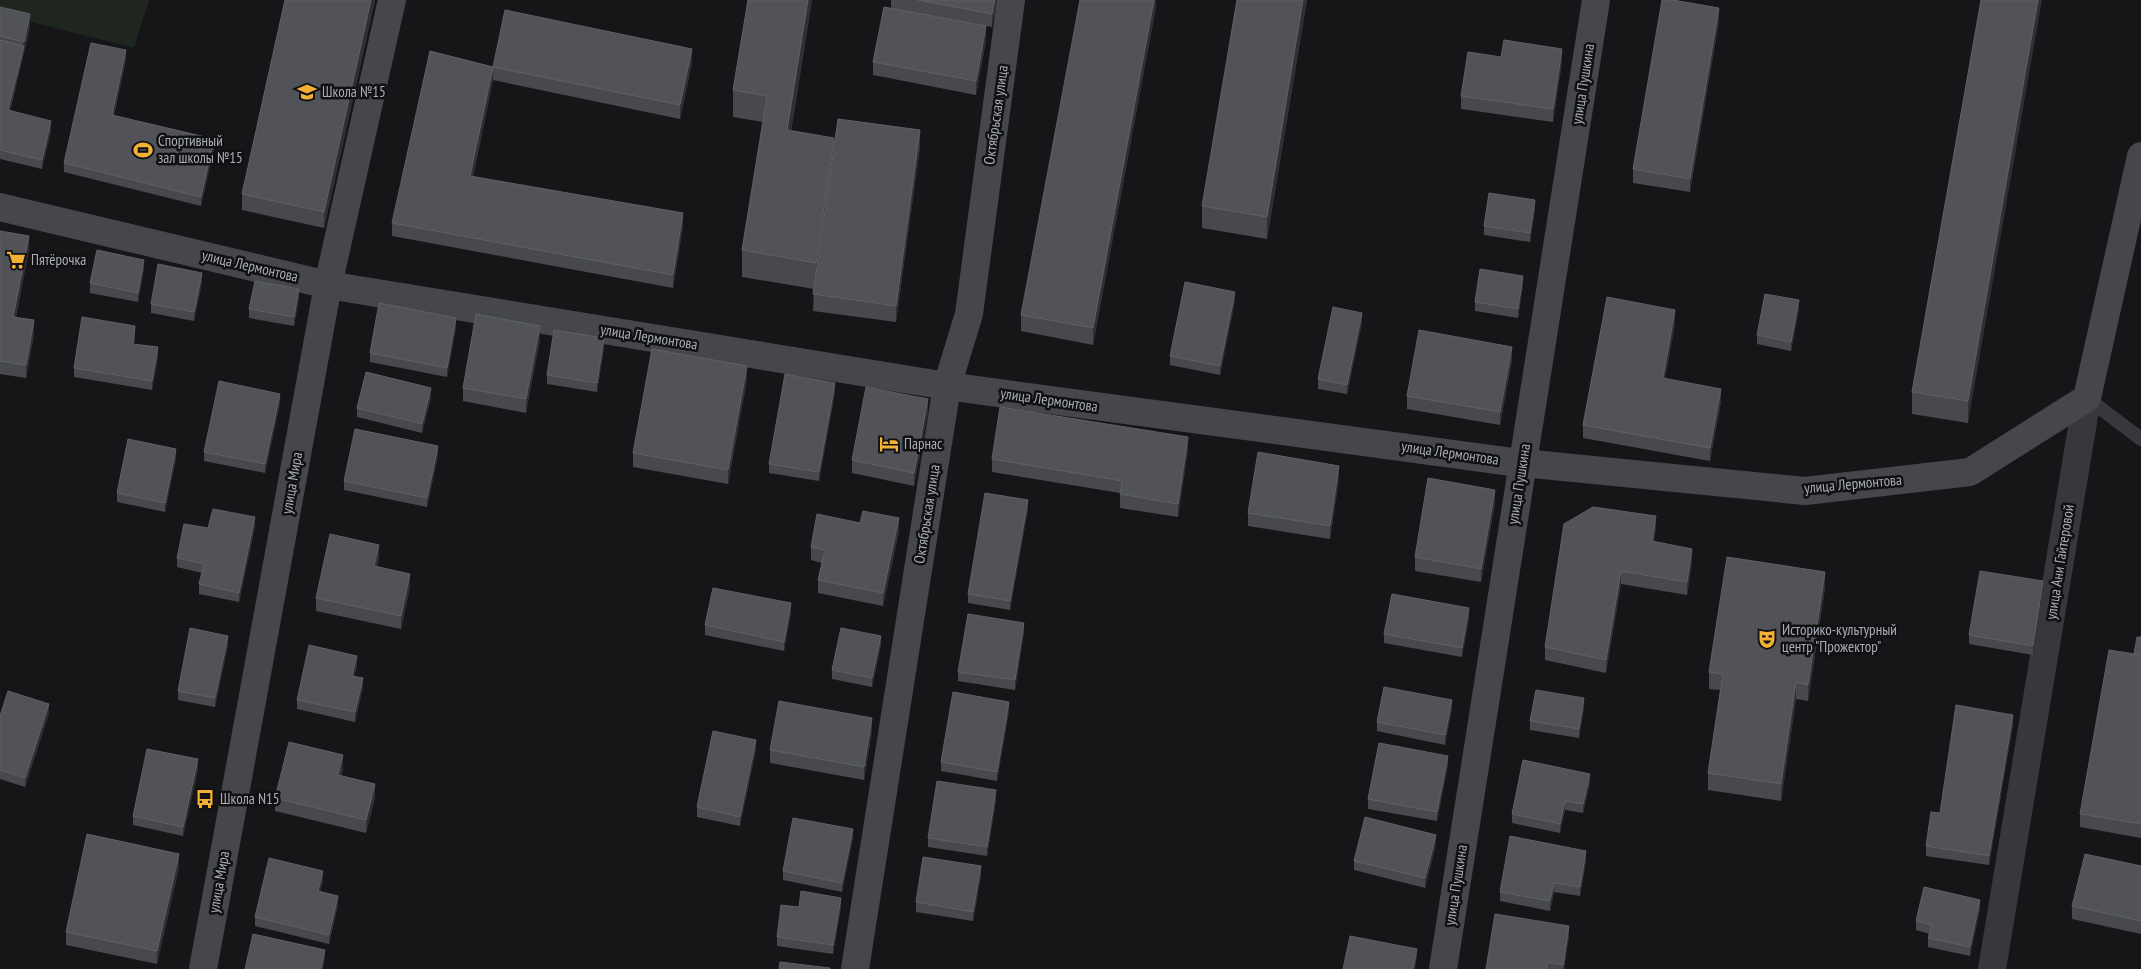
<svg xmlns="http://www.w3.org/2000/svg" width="2141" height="969" viewBox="0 0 2141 969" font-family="'PT Sans Narrow',sans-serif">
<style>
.green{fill:#1e261f}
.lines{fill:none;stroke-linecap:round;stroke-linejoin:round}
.lane{stroke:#37383d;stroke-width:14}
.street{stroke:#37383d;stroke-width:28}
.secondary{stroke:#45474d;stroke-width:28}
.wall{fill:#47494d}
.shaded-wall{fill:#2f3033}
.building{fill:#525359;stroke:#5f6168}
.labels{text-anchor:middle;stroke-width:5;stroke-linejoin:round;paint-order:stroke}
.street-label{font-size:15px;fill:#a8adb8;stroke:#111113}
.poi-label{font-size:15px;fill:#a8adb8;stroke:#111113;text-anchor:start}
</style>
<rect width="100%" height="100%" fill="#161618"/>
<path class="green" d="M0 0H149L134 48 0 14Z"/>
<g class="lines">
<path class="lane" d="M2087 398 2141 439"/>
<path class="street" d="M1992 969 2087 398"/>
<g class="secondary">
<path d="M0 207 328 285 947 386 1512 462 1805 491 1970 472 2087 398 2141 156"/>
<path d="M203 969 328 285 392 0"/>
<path d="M855 969 947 386 969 314 1011 0"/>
<path d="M1443 969 1596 0"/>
</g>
</g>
<g class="wall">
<path d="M285 0H375L324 228 242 210V194Z"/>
<path d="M812 0 791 131 834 148 920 147 896 322 813 311 814 289 742 277V250L763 122 733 117V90Z"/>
<path d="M891 0H997L992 27 927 15 986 40 976 95 873 75V62L891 8Z"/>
<path d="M1156 0V6L1093 345 1021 331V315Z"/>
<path d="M1307 0 1267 239 1202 228V206Z"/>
<path d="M1981 0 1968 423 1912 414V392Z"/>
<path d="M0 7 30 27 10 111 51 130 42 169 0 159Z"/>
<path d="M1719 21 1690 192 1633 183V169Z"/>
<path d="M1501 57 1562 62 1553 122 1461 109V96Z"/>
<path d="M126 59 114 116 214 148 201 206 64 172V163Z"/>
<path d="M692 62 680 119 493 80 473 177 683 226 673 288 392 236V223L493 67Z"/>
<path d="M1535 209 1530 242 1484 235V226Z"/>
<path d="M0 231 29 249 16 317 34 334 26 378 0 374Z"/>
<path d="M144 269 138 302 90 293V283Z"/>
<path d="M202 282 194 321 151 313V304Z"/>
<path d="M1523 285 1518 318 1475 311V302Z"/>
<path d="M299 298 294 326 249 318V309Z"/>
<path d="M1235 301 1220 375 1170 365V356Z"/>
<path d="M1799 309 1791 351 1757 344V335Z"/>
<path d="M1362 322 1347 394 1318 389V379Z"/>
<path d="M1675 323 1665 378 1721 402 1710 461 1583 438V425Z"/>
<path d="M456 327 447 377 370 362V353Z"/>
<path d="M135 335 134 344 158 357 152 390 74 377V368Z"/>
<path d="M540 339 526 413 463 401V388Z"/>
<path d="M604 348 597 392 547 384V375Z"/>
<path d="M1512 360 1500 425 1407 409V396Z"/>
<path d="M747 379 728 484 633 467V453Z"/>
<path d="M835 392 819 481 769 473V464Z"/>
<path d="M431 397 422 433 357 417V408Z"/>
<path d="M280 403 265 473 204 461V452Z"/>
<path d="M928 412 914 486 852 473V460Z"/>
<path d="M1188 450 1178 517 1120 508V493L992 472V459Z"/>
<path d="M438 455 427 507 344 490V481Z"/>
<path d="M176 458 165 512 117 502V493Z"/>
<path d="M1339 479 1330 539 1248 526V513Z"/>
<path d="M1495 503 1481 582 1415 571V557Z"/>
<path d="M1028 509 1010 610 968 603V594Z"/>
<path d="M860 523 899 531 883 606 818 593V580L822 563 811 560V547Z"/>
<path d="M255 526 239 602 199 594V584L202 573 177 567V558L208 528Z"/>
<path d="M1656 529 1654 541 1692 562 1687 595 1621 584 1606 673 1545 660V647Z"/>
<path d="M379 558 377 567 410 587 401 629 316 611V598Z"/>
<path d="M1825 588 1808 701 1796 699 1781 801 1708 790V773L1720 690 1709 689V672Z"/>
<path d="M2043 590 2033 655 1969 644V635Z"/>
<path d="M791 612 784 651 705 635V625Z"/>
<path d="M1469 618 1462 657 1384 643V634Z"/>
<path d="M1024 632 1015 690 958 681V672Z"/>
<path d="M2141 637V838L2080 827V814L2134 654Z"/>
<path d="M228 645 215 707 178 700V691Z"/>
<path d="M881 645 872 687 832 679V670Z"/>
<path d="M357 665 354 676 363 687 355 722 297 709V700Z"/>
<path d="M1584 707 1579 738 1530 730V721Z"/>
<path d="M1452 709 1445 745 1377 731V722Z"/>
<path d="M1009 711 997 781 941 771V762Z"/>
<path d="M49 713 25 787 0 779V716Z"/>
<path d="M2013 724 1989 865 1926 856V846L1940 813Z"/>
<path d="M872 731 864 780 770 763V750Z"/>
<path d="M756 749 740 826 697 817V807Z"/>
<path d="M1448 765 1437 821 1368 809V799Z"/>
<path d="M198 769 183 836 133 825V816Z"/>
<path d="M343 769 341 776 375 797 366 833 275 811V798Z"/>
<path d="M1590 783 1583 813 1565 810 1560 833 1512 823V814Z"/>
<path d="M996 800 987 856 928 847V838Z"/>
<path d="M853 838 842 892 783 880V871Z"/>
<path d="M1436 844 1425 888 1354 870V861Z"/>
<path d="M1586 860 1580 896 1554 892 1550 911 1500 901V892Z"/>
<path d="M2141 866V934L2072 919V906Z"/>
<path d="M179 867 157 964 66 945V932Z"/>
<path d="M981 875 973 921 916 912V902Z"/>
<path d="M323 880 320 891 338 905 329 944 255 926V917Z"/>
<path d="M799 907H841L833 954 777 946V937Z"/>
<path d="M1980 909 1970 956 1928 947V938L1930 934 1916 930V921Z"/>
<path d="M1569 935 1564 969H1486Z"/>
</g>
<g class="shaded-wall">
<path d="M371 0H375L324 228V212Z"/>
<path d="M808 0H812L787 157V130Z"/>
<path d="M995 0H997L992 27V14Z"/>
<path d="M1154 0H1156V6L1093 345V328Z"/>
<path d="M1303 0H1307L1267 239V217Z"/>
<path d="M2038 0H2042L1968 423V401Z"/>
<path d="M1719 8V21L1690 192V179Z"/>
<path d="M30 14V27L8 120V110Z"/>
<path d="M986 26V40L976 95V81Z"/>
<path d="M692 49V62L680 119V105Z"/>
<path d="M1562 49V62L1553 122V109Z"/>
<path d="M126 50V59L112 124V115Z"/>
<path d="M493 67V80L470 190V176Z"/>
<path d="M51 121V130L42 169V160Z"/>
<path d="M920 130V147L896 322V306Z"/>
<path d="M834 138V165L816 289V263Z"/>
<path d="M214 139V148L201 206V197Z"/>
<path d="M1535 200V209L1530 242V233Z"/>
<path d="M683 213V226L673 288V275Z"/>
<path d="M29 236V249L13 330V317Z"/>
<path d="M144 260V269L138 302V293Z"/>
<path d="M202 273V282L194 321V312Z"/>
<path d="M1523 276V285L1518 318V309Z"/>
<path d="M299 289V298L294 326V317Z"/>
<path d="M1235 292V301L1220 375V366Z"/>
<path d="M1799 300V309L1791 351V342Z"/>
<path d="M1675 310V323L1663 391V378Z"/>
<path d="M1362 313V322L1347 394V385Z"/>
<path d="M456 318V327L447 377V368Z"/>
<path d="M34 320V334L26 378V365Z"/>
<path d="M135 326V335L133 353V344Z"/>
<path d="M540 326V339L526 413V399Z"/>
<path d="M604 338V348L597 392V383Z"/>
<path d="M158 347V357L152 390V381Z"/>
<path d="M1512 347V360L1500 425V412Z"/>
<path d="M747 366V379L728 484V470Z"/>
<path d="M835 383V392L819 481V472Z"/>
<path d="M431 388V397L422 433V424Z"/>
<path d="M1721 389V402L1710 461V448Z"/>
<path d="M280 394V403L265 473V464Z"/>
<path d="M928 399V412L914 486V473Z"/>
<path d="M1188 437V450L1178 517V504Z"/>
<path d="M438 446V455L427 507V498Z"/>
<path d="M176 449V458L165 512V503Z"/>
<path d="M1339 466V479L1330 539V526Z"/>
<path d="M1495 490V503L1481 582V569Z"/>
<path d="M1028 500V509L1010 610V601Z"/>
<path d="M1656 516V529L1652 554V541Z"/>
<path d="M255 517V526L239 602V593Z"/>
<path d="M899 518V531L883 606V593Z"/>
<path d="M379 545V558L374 580V566Z"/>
<path d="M1692 549V562L1687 595V582Z"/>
<path d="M1621 571V584L1606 673V660Z"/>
<path d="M1825 572V588L1808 701V685Z"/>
<path d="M410 574V587L401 629V616Z"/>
<path d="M2043 581V590L2033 655V646Z"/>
<path d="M791 603V612L784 651V642Z"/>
<path d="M1469 608V618L1462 657V648Z"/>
<path d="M1024 623V632L1015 690V680Z"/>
<path d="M228 636V645L215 707V698Z"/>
<path d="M881 636V645L872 687V678Z"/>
<path d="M357 656V665L352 685V676Z"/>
<path d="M363 678V687L355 722V712Z"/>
<path d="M1796 682V699L1781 801V784Z"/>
<path d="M1584 698V707L1579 738V729Z"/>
<path d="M1452 700V709L1445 745V735Z"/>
<path d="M1009 702V711L997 781V772Z"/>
<path d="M49 704V713L25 787V778Z"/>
<path d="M2013 715V724L1989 865V856Z"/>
<path d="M872 718V731L864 780V767Z"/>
<path d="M756 740V749L740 826V817Z"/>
<path d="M343 755V769L338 788V775Z"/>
<path d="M1448 756V765L1437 821V812Z"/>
<path d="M198 759V769L183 836V827Z"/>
<path d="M1590 774V783L1583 813V804Z"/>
<path d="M375 784V797L366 833V820Z"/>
<path d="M996 790V800L987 856V847Z"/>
<path d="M1565 801V810L1560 833V824Z"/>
<path d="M853 829V838L842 892V883Z"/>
<path d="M1436 835V844L1425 888V878Z"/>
<path d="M1586 851V860L1580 896V887Z"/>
<path d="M179 854V867L157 964V951Z"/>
<path d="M981 866V875L973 921V912Z"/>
<path d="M323 871V880L318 900V891Z"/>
<path d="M1554 883V892L1550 911V901Z"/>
<path d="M338 896V905L329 944V935Z"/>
<path d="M841 898V907L833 954V945Z"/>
<path d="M1980 900V909L1970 956V947Z"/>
<path d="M1569 926V935L1564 969H1563Z"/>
<path d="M1417 949V958L1415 969H1413Z"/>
<path d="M325 950V959L323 969H321Z"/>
</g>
<g class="building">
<path d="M285 0H371L324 212 242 194Z"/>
<path d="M748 0H808L787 130 834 138 816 263 742 250 767 96 733 90Z"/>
<path d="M918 0H995L992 14Z"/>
<path d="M1080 0H1154L1093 328 1021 315Z"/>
<path d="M1237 0H1303L1267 217 1202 206Z"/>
<path d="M1662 0H1673L1719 8 1690 179 1633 169Z"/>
<path d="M1981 0H2038L1968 401 1912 392Z"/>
<path d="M0 7 30 14 24 42 0 36Z"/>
<path d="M884 7 986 26 976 81 873 62Z"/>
<path d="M505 10 692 49 680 105 493 67Z"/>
<path d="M0 40 24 46 8 110 51 121 42 160 0 150Z"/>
<path d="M1504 40 1562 49 1553 109 1461 96 1468 52 1501 57Z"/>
<path d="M91 43 126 50 112 115 214 139 201 197 64 163Z"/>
<path d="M430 51 493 67 470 176 683 213 673 275 392 223Z"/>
<path d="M838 119 920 130 896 306 813 294Z"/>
<path d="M1489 193 1535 200 1530 233 1484 226Z"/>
<path d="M0 231 29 236 13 317 34 320 26 365 0 361Z"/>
<path d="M97 250 144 260 138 293 90 283Z"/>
<path d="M158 264 202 273 194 312 151 304Z"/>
<path d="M1480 269 1523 276 1518 309 1475 302Z"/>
<path d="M255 281 299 289 294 317 249 309Z"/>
<path d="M1185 282 1235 292 1220 366 1170 356Z"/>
<path d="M1765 294 1799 300 1791 342 1757 335Z"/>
<path d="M1607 297 1675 310 1663 378 1721 389 1710 448 1583 425Z"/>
<path d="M379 303 456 318 447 368 370 353Z"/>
<path d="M1333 307 1362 313 1347 385 1318 379Z"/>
<path d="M476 314 540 326 526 399 463 388Z"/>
<path d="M82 317 135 326 133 344 158 347 152 381 74 368Z"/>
<path d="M554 330 604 338 597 383 547 375Z"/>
<path d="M1419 330 1512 347 1500 412 1407 396Z"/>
<path d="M652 349 747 366 728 470 633 453Z"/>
<path d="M366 372 431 388 422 424 357 408Z"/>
<path d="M785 374 835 383 819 472 769 464Z"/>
<path d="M219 381 280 394 265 464 204 452Z"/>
<path d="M866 387 928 399 914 473 852 460Z"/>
<path d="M1000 407 1188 437 1178 504 1120 494 1122 481 992 459Z"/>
<path d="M355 429 438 446 427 498 344 481Z"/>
<path d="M128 439 176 449 165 503 117 493Z"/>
<path d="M1258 452 1339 466 1330 526 1248 513Z"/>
<path d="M1428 478 1495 490 1481 569 1415 557Z"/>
<path d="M985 493 1028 500 1010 601 968 594Z"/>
<path d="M1593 507 1656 516 1652 541 1692 549 1687 582 1621 571 1606 660 1545 647 1564 524Z"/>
<path d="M213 509 255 517 239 593 199 584 204 564 177 558 184 524 208 528Z"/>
<path d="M863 511 899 518 883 593 818 580 825 550 811 547 817 514 860 523Z"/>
<path d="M330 534 379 545 374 566 410 574 401 616 316 598Z"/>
<path d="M1727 557 1825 572 1808 685 1796 682 1781 784 1708 773 1723 674 1709 672Z"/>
<path d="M1980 571 2043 581 2033 646 1969 635Z"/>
<path d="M713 588 791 603 784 642 705 625Z"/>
<path d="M1392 594 1469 608 1462 648 1384 634Z"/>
<path d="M968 614 1024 623 1015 680 958 672Z"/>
<path d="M190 628 228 636 215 698 178 691Z"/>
<path d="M841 628 881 636 872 678 832 670Z"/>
<path d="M2137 637H2141V655L2134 654Z"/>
<path d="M309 645 357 656 352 676 363 678 355 712 297 700Z"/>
<path d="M2109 650 2141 655V824L2080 814Z"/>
<path d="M1384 687 1452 700 1445 735 1377 722Z"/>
<path d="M1536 690 1584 698 1579 729 1530 721Z"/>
<path d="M8 691 49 704 25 778 0 770V716Z"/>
<path d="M953 692 1009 702 997 772 941 762Z"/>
<path d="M779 701 872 718 864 767 770 750Z"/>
<path d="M1956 705 2013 715 1989 856 1926 846 1931 812 1940 813Z"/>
<path d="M713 731 756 740 740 817 697 807Z"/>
<path d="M289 742 343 755 338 775 375 784 366 820 275 798Z"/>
<path d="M1379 743 1448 756 1437 812 1368 799Z"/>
<path d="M147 749 198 759 183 827 133 816Z"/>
<path d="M1523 760 1590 774 1583 804 1565 801 1560 824 1512 814Z"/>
<path d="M937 781 996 790 987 847 928 838Z"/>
<path d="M1365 817 1436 835 1425 878 1354 861Z"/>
<path d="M793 818 853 829 842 883 783 871Z"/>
<path d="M87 834 179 854 157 951 66 932Z"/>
<path d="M1510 836 1586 851 1580 887 1554 883 1550 901 1500 892Z"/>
<path d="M2085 854 2141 866V921L2072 906Z"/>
<path d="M923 857 981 866 973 912 916 902Z"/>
<path d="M269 858 323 871 318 891 338 896 329 935 255 917Z"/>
<path d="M1924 887 1980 900 1970 947 1928 938 1932 925 1916 921Z"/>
<path d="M801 891 841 898 833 945 777 937 781 905 799 907Z"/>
<path d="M1495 914 1569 926 1563 965 1548 962 1546 969H1486Z"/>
<path d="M253 934 325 950 321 969H245Z"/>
<path d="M1350 936 1417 949 1413 969H1343Z"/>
<path d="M780 962 830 968V969H779Z"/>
</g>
<defs>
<g id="school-bare" transform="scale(1.5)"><path d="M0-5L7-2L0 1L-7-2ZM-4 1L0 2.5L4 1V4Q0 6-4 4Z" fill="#f2b134" stroke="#111113" stroke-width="2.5" paint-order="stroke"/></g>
<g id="stadium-bare" transform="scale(1.5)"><path d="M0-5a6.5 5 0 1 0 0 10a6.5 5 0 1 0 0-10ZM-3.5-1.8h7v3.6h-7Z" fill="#f2b134" stroke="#111113" stroke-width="2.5" paint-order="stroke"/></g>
<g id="supermarket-bare" transform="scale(1.5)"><path d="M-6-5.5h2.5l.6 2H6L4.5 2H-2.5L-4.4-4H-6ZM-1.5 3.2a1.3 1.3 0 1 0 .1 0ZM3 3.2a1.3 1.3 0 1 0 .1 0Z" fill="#f2b134" stroke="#111113" stroke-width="2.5" paint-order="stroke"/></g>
<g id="hotel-bare" transform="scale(1.5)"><path d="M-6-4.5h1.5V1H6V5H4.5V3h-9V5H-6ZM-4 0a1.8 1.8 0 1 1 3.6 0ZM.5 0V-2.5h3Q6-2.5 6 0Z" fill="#f2b134" stroke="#111113" stroke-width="2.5" paint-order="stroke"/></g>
<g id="theatre-bare" transform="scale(1.5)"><path d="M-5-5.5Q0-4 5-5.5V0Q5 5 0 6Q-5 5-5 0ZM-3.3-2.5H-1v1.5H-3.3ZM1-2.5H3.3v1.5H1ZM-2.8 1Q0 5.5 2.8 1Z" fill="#f2b134" stroke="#111113" stroke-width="2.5" paint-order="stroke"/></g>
<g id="bus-bare" transform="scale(1.5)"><path d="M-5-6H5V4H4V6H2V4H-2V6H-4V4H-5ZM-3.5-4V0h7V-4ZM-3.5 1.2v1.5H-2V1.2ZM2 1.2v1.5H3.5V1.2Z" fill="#f2b134" stroke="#111113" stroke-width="2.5" paint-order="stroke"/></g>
</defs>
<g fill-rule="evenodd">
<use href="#school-bare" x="307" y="92"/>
<use href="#stadium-bare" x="143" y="150"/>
<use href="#supermarket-bare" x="16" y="260"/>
<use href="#hotel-bare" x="889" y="444"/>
<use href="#theatre-bare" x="1767" y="639"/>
<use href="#bus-bare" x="205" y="799"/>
</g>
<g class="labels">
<g class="street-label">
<text transform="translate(1583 84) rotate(-81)" y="5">улица Пушкина</text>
<text transform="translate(996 115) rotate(-82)" y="5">Октябрьская улица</text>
<text transform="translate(250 266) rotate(13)" y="5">улица Лермонтова</text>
<text transform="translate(649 337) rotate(9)" y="5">улица Лермонтова</text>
<text transform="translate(1049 400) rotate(8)" y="5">улица Лермонтова</text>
<text transform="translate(1450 453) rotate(8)" y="5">улица Лермонтова</text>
<text transform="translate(292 483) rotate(-80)" y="5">улица Мира</text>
<text transform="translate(1519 484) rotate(-81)" y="5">улица Пушкина</text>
<text transform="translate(1853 484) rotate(-5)" y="5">улица Лермонтова</text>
<text transform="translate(927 514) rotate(-81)" y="5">Октябрьская улица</text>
<text transform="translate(2060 562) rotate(-81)" y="5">улица Ани Гайтеровой</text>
<text transform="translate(219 882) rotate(-80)" y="5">улица Мира</text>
<text transform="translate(1456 885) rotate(-81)" y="5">улица Пушкина</text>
</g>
<g class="poi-label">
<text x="322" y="97">Школа №15</text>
<text x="158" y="146">Спортивный<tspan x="158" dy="17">зал школы №15</tspan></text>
<text x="31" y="265">Пятёрочка</text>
<text x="904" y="449">Парнас</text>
<text x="1782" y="635">Историко-культурный<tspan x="1782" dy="17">центр "Прожектор"</tspan></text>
<text x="220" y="804">Школа N15</text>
</g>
</g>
</svg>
